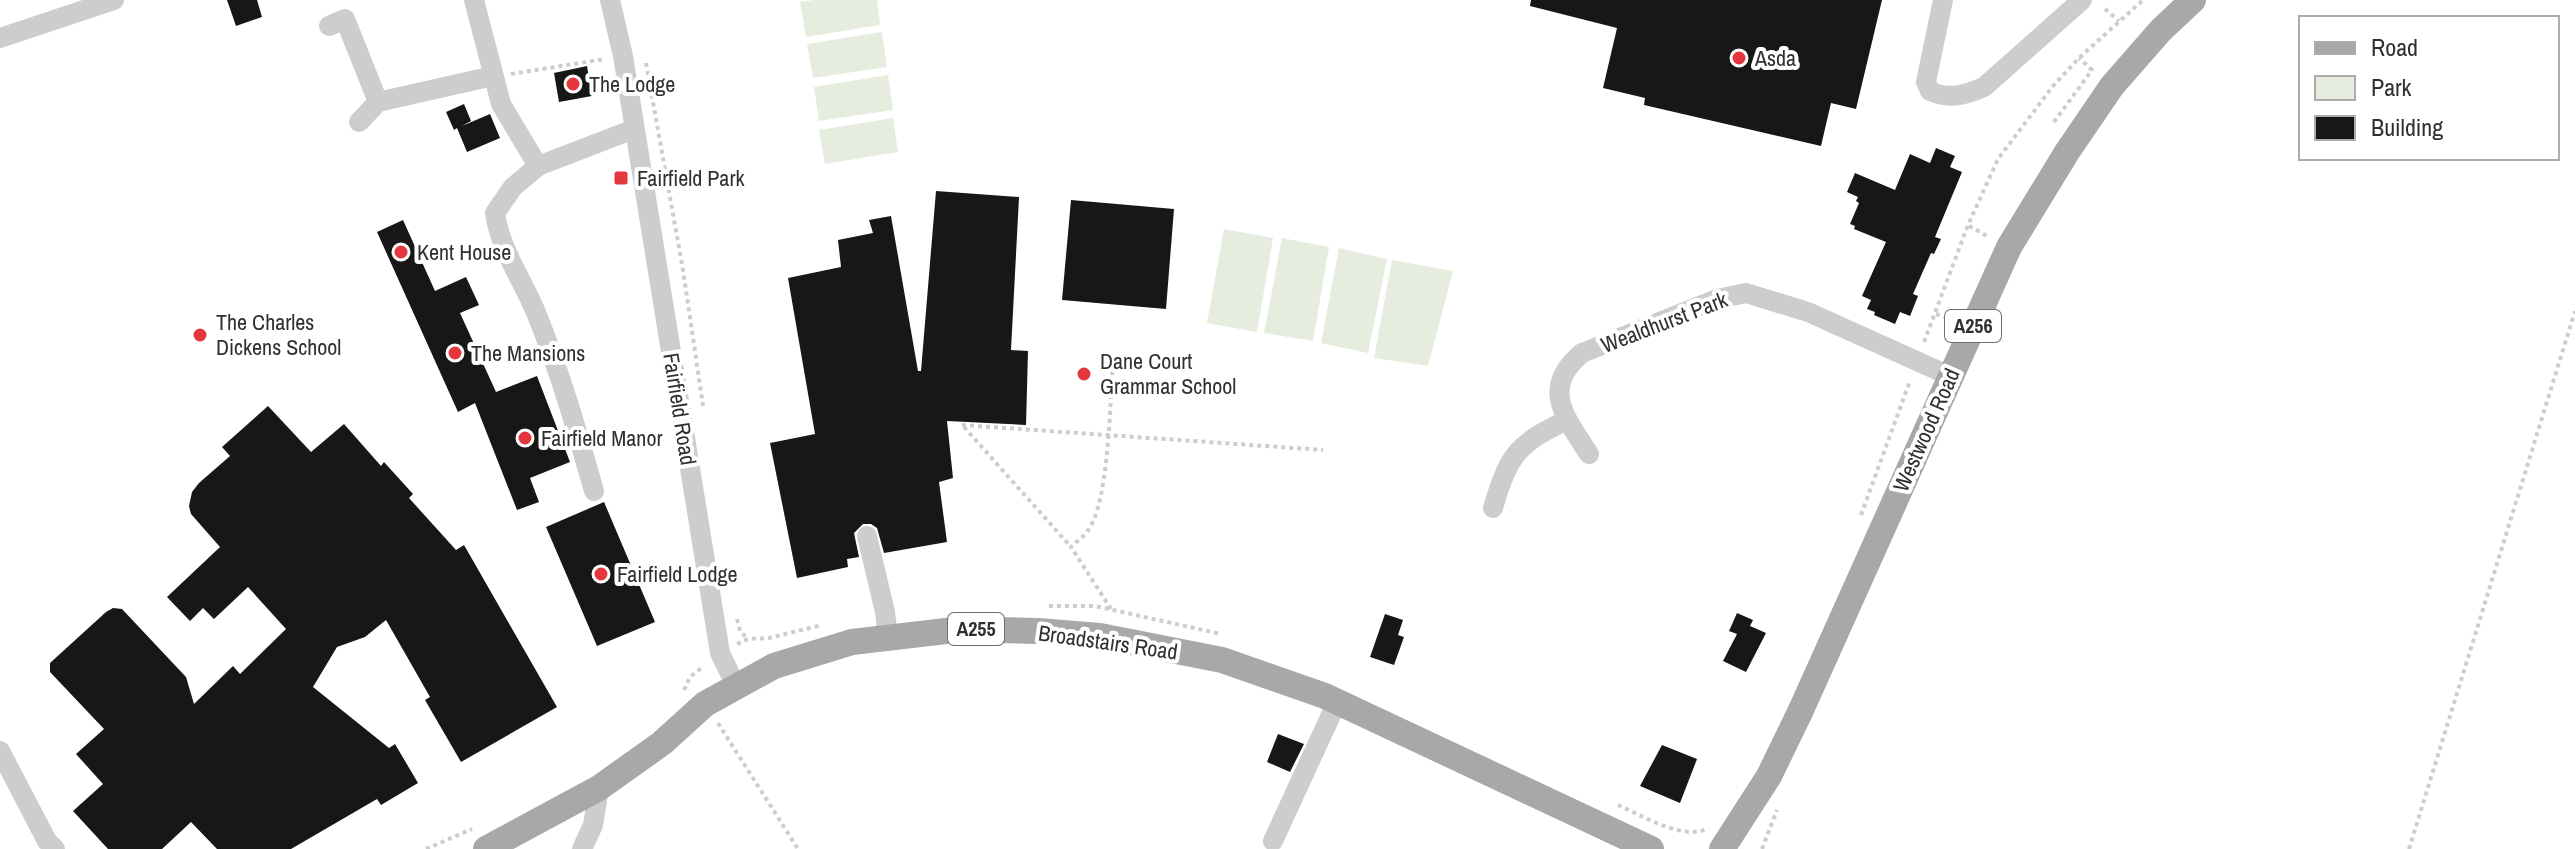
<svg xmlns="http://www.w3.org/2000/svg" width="2575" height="849" viewBox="0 0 2575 849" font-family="'Archivo Narrow',sans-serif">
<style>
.green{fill:#e6edde}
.building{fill:#171717}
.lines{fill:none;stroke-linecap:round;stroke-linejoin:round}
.path{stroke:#cdcdcd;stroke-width:4;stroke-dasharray:4 4;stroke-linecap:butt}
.minor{stroke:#cdcdcd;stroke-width:20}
.major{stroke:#a8a8a8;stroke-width:26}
.poi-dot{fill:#e3363d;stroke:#fff;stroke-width:3}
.labels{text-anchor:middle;stroke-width:8;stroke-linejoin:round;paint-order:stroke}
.shield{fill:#fff;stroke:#6e6e6e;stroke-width:2}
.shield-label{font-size:20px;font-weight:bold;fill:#303030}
.poi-label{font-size:22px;fill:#303030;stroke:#fff;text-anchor:start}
.street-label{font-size:22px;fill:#303030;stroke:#fff}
</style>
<rect width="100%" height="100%" fill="#fff"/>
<g class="green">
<path d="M814 0H877L880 25 806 37 800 2Z"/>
<path d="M882 32 887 67 813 78 807 44Z"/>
<path d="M888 75 893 110 819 121 814 87Z"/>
<path d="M893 118 898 152 825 164 819 130Z"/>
<path d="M1224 229 1273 238 1257 332 1207 323Z"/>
<path d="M1282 238 1329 247 1313 341 1264 333Z"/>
<path d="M1339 248 1387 259 1368 353 1321 343Z"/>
<path d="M1392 260 1453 271 1428 366 1374 358Z"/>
</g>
<g class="building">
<path d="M227 0H257L262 17 236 26Z"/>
<path d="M1531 0H1882L1856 109 1831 103 1821 146 1644 105 1645 98 1603 88 1617 28 1530 6Z"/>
<path d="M587 66 592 96 559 102 554 73Z"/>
<path d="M464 104 471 121 462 126 490 114 500 138 467 152 457 128 454 130 446 112Z"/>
<path d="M1936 148 1955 156 1950 167 1962 172 1935 237 1941 239 1934 254 1931 253 1913 294 1918 296 1910 316 1900 312 1895 324 1874 315 1875 312 1867 309 1871 300 1862 296 1886 242 1854 229 1855 226 1850 224 1859 203 1856 201 1858 197 1847 192 1855 173 1895 190 1910 154 1930 163Z"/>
<path d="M936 191 1019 197 1011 350 1028 351 1026 425 947 421 953 478 939 482 947 542 884 553 877 528 871 524H863L854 533 859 557 847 559 848 567 797 578 770 443 815 434 788 278 841 267 838 240 873 233 869 220 891 216 918 371H921Z"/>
<path d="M1071 200 1174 209 1166 309 1062 300Z"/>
<path d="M403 220 435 291 466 277 479 305 460 313 496 392 537 376 570 462 530 478 539 502 517 510 475 403 458 412 377 232Z"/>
<path d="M268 406 311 452 344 424 381 466 384 462 413 494 409 498 456 550 464 545 557 707 461 762 425 700 430 697 386 620 365 637 337 647 313 687 389 748 395 744 418 783 381 805 377 799 291 849H217L191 822 162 849H108L73 811 103 784 76 754 104 729 50 672V663L106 612 113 608 122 609 186 677 194 704 233 666 240 674 286 629 248 587 214 619 203 608 190 621 167 597 220 547 191 514 189 506 192 492 199 483 230 456 222 447Z"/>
<path d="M604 502 655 622 597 646 546 527Z"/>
<path d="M1737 613 1753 620 1750 626 1766 633 1746 672 1723 661 1737 634 1729 631Z"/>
<path d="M1385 614 1403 620 1398 635 1404 637 1394 665 1370 657Z"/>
<path d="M1278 734 1304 744 1290 772 1267 762Z"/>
<path d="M1662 745 1697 759 1680 803 1640 786Z"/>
</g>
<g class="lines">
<g class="path">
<path d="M2105 9 2119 21"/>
<path d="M646 63 683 270 703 406"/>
<path d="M511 74 605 59"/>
<path d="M2054 122 2092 70 2079 58"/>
<path d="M1969 226 1989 237"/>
<path d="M1936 314 1951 319"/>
<path d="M1924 342 1968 225 1998 159 2053 86 2079 58 2143 0"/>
<path d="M962 425 1323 450"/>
<path d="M964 427 1071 547"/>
<path d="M1861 515 1910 381"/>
<path d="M1049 606H1095L1221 634"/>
<path d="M1111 609 1071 547C1077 541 1085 536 1089 529 1109 499 1110 401 1113 363"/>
<path d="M737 619 740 631 748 639"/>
<path d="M737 644 748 639 769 638 822 625"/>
<path d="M684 690 690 677 703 667"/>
<path d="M718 723 798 849"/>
<path d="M1618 805C1643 816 1681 840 1707 829"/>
<path d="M426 849 472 829"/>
<path d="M1762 849 1777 810"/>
<path d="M2409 849 2575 311"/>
</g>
<g class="minor">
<path d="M474 0 501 104 538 166"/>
<path d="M610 0 623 56 720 653 736 686"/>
<path d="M1943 0 1926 82 1930 91C1950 100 1965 95 1984 87L2082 0"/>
<path d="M329 26 345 19 378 102"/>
<path d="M0 38 114 0"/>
<path d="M359 122 378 102 493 76"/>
<path d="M1589 454C1565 417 1540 388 1582 353L1717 299 1746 293 1808 312 1950 376"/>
<path d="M594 491C577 431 560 372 537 315 523 280 500 250 495 213L513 187 538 166 634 129"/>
<path d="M1493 508C1509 454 1517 444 1567 420"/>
<path d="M867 536 885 612 888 637"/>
<path d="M0 751 47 841 55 849"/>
<path d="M1273 841 1337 702"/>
<path d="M582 849 593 825 599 788"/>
</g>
<g class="major">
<path d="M486 849 599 788 662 743 705 704 774 666 852 642 963 629 1038 631 1100 636 1222 660 1325 696 1651 849"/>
<path d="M1722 849 1769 776 1801 710 2009 247 2067 152 2112 86 2161 30 2193 0"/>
</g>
</g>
<g class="poi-dot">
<circle cx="1739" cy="58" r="8"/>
<circle cx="573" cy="84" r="8"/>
<rect x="613" y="170" width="16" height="16" rx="4"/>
<circle cx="401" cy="252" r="8"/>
<circle cx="200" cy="335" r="8"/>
<circle cx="455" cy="353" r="8"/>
<circle cx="1084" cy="374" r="8"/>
<circle cx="525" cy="438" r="8"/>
<circle cx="601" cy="574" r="8"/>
</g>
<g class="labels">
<g class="shield">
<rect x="1945" y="310" width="56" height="32" rx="6"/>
<rect x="948" y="613" width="56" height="32" rx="6"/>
</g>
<g class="shield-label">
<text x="1973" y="333">A256</text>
<text x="976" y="636">A255</text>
</g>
<g class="poi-label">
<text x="1755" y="66">Asda</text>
<text x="589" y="92">The Lodge</text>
<text x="637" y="186">Fairfield Park</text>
<text x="417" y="260">Kent House</text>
<text x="216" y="330">The Charles<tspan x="216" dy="25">Dickens School</tspan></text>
<text x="471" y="361">The Mansions</text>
<text x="1100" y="369">Dane Court<tspan x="1100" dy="25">Grammar School</tspan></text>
<text x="541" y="446">Fairfield Manor</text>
<text x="617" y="582">Fairfield Lodge</text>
</g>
<g class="street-label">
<text transform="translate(1664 322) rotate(-21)" y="8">Wealdhurst Park</text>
<text transform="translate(680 409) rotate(81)" y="8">Fairfield Road</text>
<text transform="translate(1926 430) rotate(-66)" y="8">Westwood Road</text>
<text transform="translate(1108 642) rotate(8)" y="8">Broadstairs Road</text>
</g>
</g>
<rect x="2299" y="16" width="260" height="144" fill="#ffffff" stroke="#acacac" stroke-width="2"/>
<rect x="2315" y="42" width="40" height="12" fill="#a8a8a8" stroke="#acacac" stroke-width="2"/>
<text x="2371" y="56" font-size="24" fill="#303030">Road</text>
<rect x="2315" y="76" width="40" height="24" fill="#e6edde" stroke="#acacac" stroke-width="2"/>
<text x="2371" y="96" font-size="24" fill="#303030">Park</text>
<rect x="2315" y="116" width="40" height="24" fill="#171717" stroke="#acacac" stroke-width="2"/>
<text x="2371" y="136" font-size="24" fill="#303030">Building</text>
</svg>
